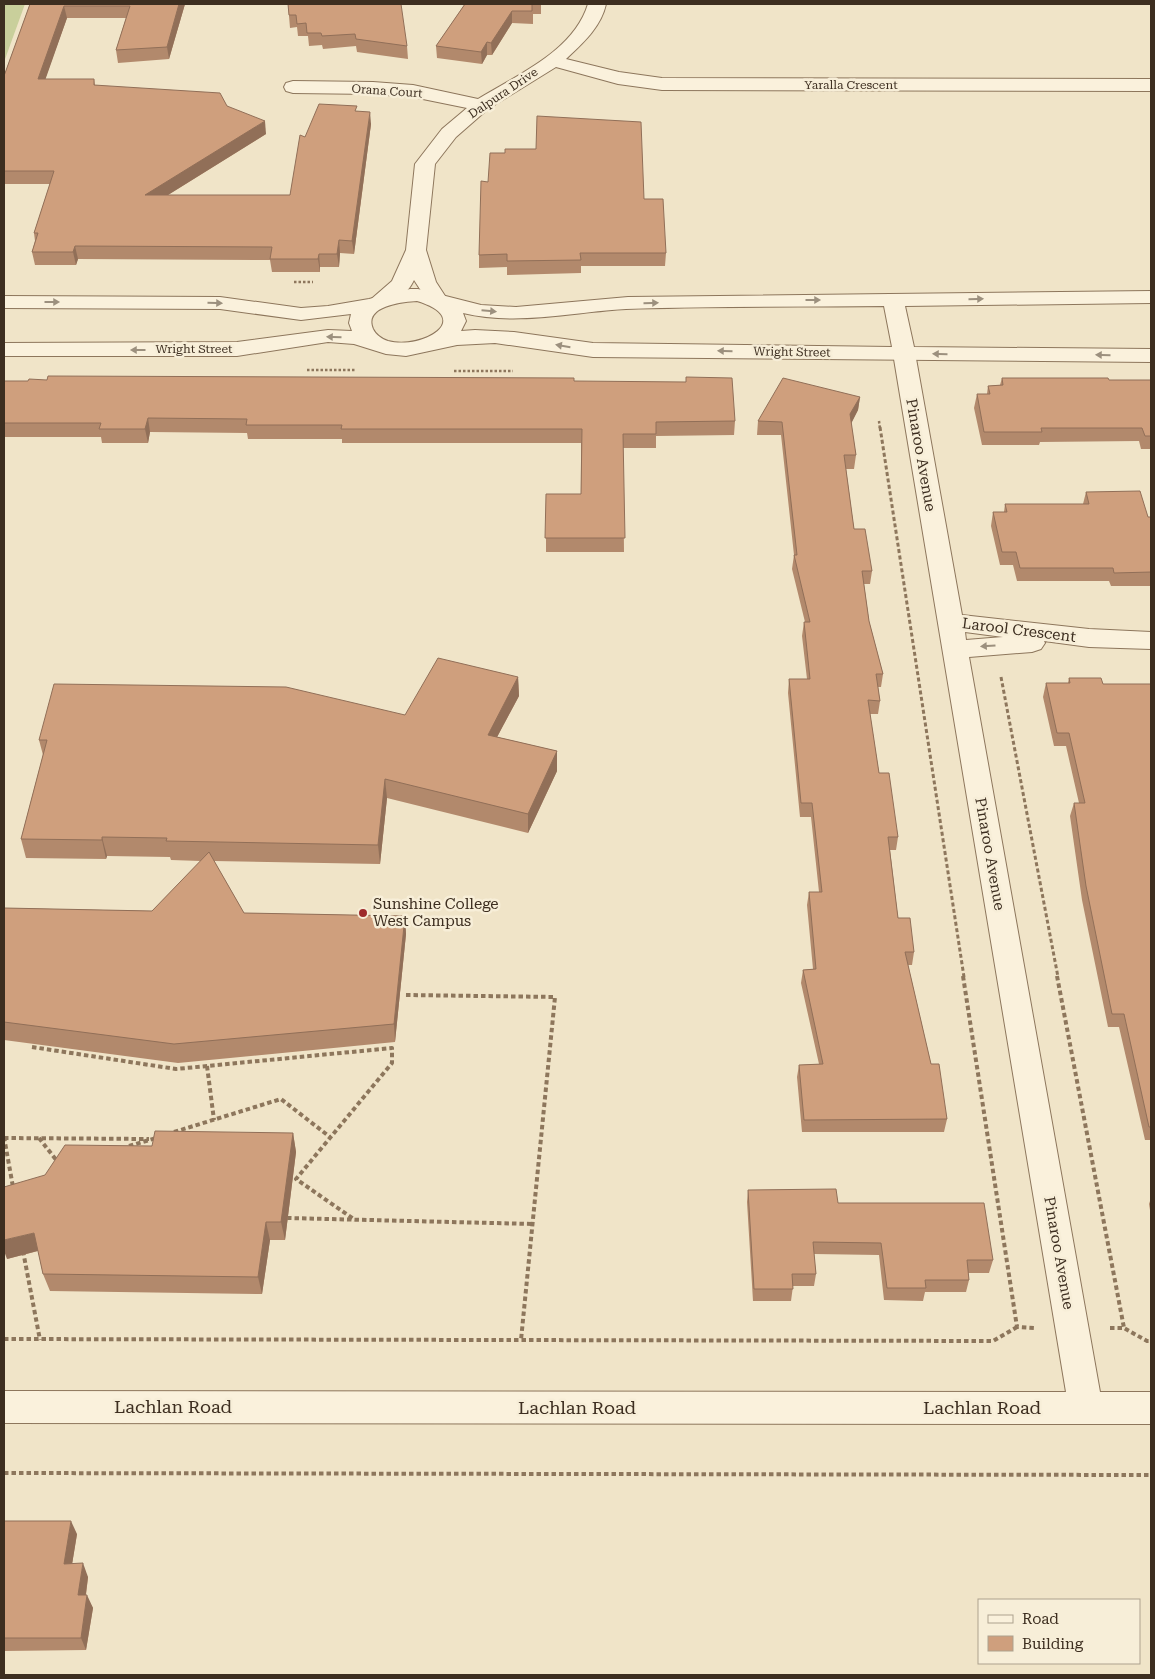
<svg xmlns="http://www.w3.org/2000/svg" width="1155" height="1679" viewBox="0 0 1155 1679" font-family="'Roboto Serif',serif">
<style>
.green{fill:#c9cf9b}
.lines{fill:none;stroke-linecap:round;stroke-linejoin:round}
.minor-casing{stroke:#8d765c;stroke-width:2}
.tertiary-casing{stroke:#8d765c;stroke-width:2}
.path-far2{stroke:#8d765c;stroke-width:2.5;stroke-dasharray:2.5 2;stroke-linecap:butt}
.path-far1{stroke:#8d765c;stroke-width:3;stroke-dasharray:4 2.5;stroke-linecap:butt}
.path{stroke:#8d765c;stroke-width:4;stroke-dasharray:4.5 3;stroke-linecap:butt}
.minor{fill:#faf1dc;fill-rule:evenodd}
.tertiary{fill:#faf1dc;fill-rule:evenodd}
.wall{fill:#b2896c}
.shaded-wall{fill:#916f58}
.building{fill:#cf9f7d;stroke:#916f58}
.oneway{fill:#9c907e}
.poi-dot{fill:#9e2a2b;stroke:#f7eed8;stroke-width:2}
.labels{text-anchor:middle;stroke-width:5;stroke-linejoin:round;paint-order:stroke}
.far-street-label{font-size:12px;fill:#3d2e20;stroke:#f7eed8}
.street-label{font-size:15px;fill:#3d2e20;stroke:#f7eed8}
.poi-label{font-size:15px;fill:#3d2e20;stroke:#f7eed8;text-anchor:start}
.near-street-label{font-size:18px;fill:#3d2e20;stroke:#f7eed8}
</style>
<rect width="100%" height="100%" fill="#f0e4c8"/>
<path class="green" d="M4 4H25L4 62Z"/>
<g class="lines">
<g class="minor-casing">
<g id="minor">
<path d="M588 4H606C601 27 583 43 566 59L619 72 662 78 1151 79V91L662 90 618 84 556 67 488 109 456 137 435 164 426 250 436 282 447 299 443 303 436 305 429 303 414 280C407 295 389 310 372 306L369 301 392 281 406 250 415 164 442 129 467 108 413 97 373 94 293 93 286 91 284 87 286 83 293 81 373 82 413 85 478 99C517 75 574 51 588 4Z"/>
<path d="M904 346 912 348 915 353 962 615 1089 629 1151 632V649L1089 647 1044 641 1045 643 1041 649 1032 652 969 657 1100 1392H1151V1424L4 1423V1391L1066 1392 893 353 896 348ZM965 632 1003 637 966 640Z"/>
</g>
</g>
<g class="tertiary-casing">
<path id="tertiary" d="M410 289H418L481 305 516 307 628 297 1151 291V303L905 306 914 347 1151 349V362L593 357 495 343 457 345 406 356 386 354 354 344 328 342 237 356H4V343L237 342 328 330 352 331 349 323 351 314 301 320 220 309 4 308V296L220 297 301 308 328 306 369 299ZM417 301C476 319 422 350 388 341 382 339 376 335 373 329 363 306 402 302 417 301ZM884 306 892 347 593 343 514 332 475 330 461 331 466 321 463 313C517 326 572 312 626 309 711 306 798 307 884 306Z"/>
</g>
<g class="path-far2">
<path d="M294 282H313"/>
<path d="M307 370H356"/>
<path d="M454 371H513"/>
<path d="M879 421 880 429"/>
</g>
<g class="path-far1">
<path d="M880 427 964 977"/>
<path d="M1001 677 1058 977"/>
</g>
<g class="path">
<path d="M963 976 1017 1327 1034 1328"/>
<path d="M1057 976 1124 1328"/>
<path d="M406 995 555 997 521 1340"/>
<path d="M32 1047 176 1069 392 1048V1063L296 1179 355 1220"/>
<path d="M207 1066 214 1120"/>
<path d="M174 1132 281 1099 330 1137"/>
<path d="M4 1137 13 1187"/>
<path d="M4 1138 149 1139"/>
<path d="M39 1138 57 1161"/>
<path d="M129 1146 156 1138"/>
<path d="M287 1218 533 1224"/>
<path d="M23 1251 40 1340"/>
<path d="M1110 1328H1124L1147 1341H1151"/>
<path d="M4 1339 993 1341 1017 1327"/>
<path d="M4 1473 1151 1475"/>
</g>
<use href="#minor" class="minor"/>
<use href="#tertiary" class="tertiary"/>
</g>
<g class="wall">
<path d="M30 4H185L169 59 118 63 116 50 126 18H67L45 79H94L95 85 227 106 266 134 168 195H290L305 137 357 111 371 124 354 254 340 253 339 267H320V272H272L270 260 78 259 76 265H35L32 252 35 241 34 233 50 184H4V76Z"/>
<path d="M288 4 407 46 408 59 357 52 356 46 323 49 322 45 309 46 308 36H298L297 27 290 28Z"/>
<path d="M465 4H541V14H533V24L512 23 492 55H487L482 64 437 58 436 46Z"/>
<path d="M488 182 644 199 666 253 665 266H581V273L507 275V267L479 268V255Z"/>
<path d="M1002 378 1109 380H1151V449H1141L1139 441 1040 442 1039 445H982L974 408 977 394H987L988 386 1000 385Z"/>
<path d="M4 381H574L735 421 734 435 656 436V448H623L624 552H546V494H581V443H342V439H248L247 433 150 432 148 443H102L101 437H4Z"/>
<path d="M860 397 858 410 851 423 856 455 854 469H846L854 529 872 571 870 584H864L869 621 883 674 881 687H878L880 701 878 714H870L879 773 898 837 896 850H890L898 918 914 952 912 965H908L931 1064 947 1119 944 1132H802L797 1077 799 1065 819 1064 801 983 803 970 813 969 807 905 809 892H819L811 817H800L788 693 789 679H807L802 636 804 622H805L792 569 794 555 781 435H757L758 421Z"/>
<path d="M1086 492 1148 517H1151V586H1111L1109 581H1017L1013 565H1000L991 526 993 512H1004L1005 504H1083Z"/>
<path d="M518 677 519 696 497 737 557 751V771L528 833 387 798 380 864 214 861 244 913 405 916 406 934 395 1042 178 1063 4 1040V908L152 911 201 861 171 860 170 857 107 856 106 859 26 858 21 839 43 755 39 740 405 715Z"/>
<path d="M1069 678 1103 684H1151V1140H1145L1119 1027H1108L1082 900 1070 816 1074 803H1079L1066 746H1054L1043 697 1046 683H1068Z"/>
<path d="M293 1133 296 1152 285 1240H270L262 1294 50 1291 43 1274 38 1251 7 1259 152 1146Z"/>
<path d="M748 1190 838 1203 993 1260 989 1273H968L969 1280 966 1292H925L923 1301 884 1300 879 1255 814 1254 816 1274 814 1286H793L791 1301H753L747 1202Z"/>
<path d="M1151 1198V1216L1149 1204Z"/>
<path d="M4 1521 77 1534 72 1564 88 1577 86 1595 93 1608 86 1650 4 1651Z"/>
</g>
<g class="shaded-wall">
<path d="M179 4H185L169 59 167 47Z"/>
<path d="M64 6 67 18 41 92 38 79Z"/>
<path d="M512 11V23L492 55 491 43Z"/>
<path d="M487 42V55L482 64 481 52Z"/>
<path d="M370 112 371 124 354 254 352 241Z"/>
<path d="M265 121 266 134 147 208 145 195Z"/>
<path d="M339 240 340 253 339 267 337 254Z"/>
<path d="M75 246 78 259 76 265 73 252Z"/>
<path d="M319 254 320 267V272L318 259Z"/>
<path d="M860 397 858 410 849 428 850 414Z"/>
<path d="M148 418 150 432 148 443 145 429Z"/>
<path d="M518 677 519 696 488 754V735Z"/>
<path d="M557 751V771L528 833V814Z"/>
<path d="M385 779 387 798 380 864 378 845Z"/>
<path d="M102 837 107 856 106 859 102 840Z"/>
<path d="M405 916 406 934 395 1042 394 1024Z"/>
<path d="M293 1133 296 1152 285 1240 281 1222Z"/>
<path d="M266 1222 270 1240 262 1294 258 1277Z"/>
<path d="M34 1233 41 1250 7 1259 4 1251V1240Z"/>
<path d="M71 1521 77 1534 70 1577 64 1564Z"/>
<path d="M83 1563 88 1577 84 1608 78 1595Z"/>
<path d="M87 1595 93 1608 86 1650 81 1638Z"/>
</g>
<g class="building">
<path d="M30 4H179L167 47 116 50 130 6H64L38 79H94V85L220 93 227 106 265 121 145 195H290L300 135 305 137 319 104 357 106 355 111 370 112 352 241 339 240 337 254H319L318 259H270L272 247 75 246 73 252H32L38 233H34L54 171H4V76Z"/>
<path d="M288 4H401L407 46 356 39 355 34 322 36 321 33H307L306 23 297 24 296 15H289Z"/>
<path d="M465 4H532V11H512L491 43 487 42 481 52 436 46Z"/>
<path d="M537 116 641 122 644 199H663L666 253H580L581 260 507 261V254L479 255 481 181 488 182 490 153H505V149H536Z"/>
<path d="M48 376 574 378V381L686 382V377L732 378 735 421 656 422V434H623L625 538H545L546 494H581L582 429H341L342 425H246L247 419 148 418 145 429H99L101 423H4V381H28L29 379 47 380Z"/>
<path d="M783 378 860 397 850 414 856 455H844L854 529H865L872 571H862L869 621 883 674H876L880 701 868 700 879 773H889L898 837H888L898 918H910L914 952H905L931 1064H939L947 1119 804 1120 799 1065 823 1064 803 970 816 969 809 892H822L812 803H801L789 679H810L804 622H810L794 555H797L782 422 758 421Z"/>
<path d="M1002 378H1108L1109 380H1151V436H1145L1142 428H1041L1042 432H984L977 394H990L988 386 1003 385Z"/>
<path d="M1140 491 1148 517H1151V572L1114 573 1113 568H1020L1016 552H1002L993 512H1007L1005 504H1089L1086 492Z"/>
<path d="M438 658 518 677 488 735 557 751 528 814 385 779 378 845 166 841 167 838 102 837V840L21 839 47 740H39L54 684 286 687 405 715Z"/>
<path d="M1069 678H1101L1103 684H1151V1127H1149L1124 1014H1112L1086 886 1074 803H1085L1069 733H1057L1046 683H1070Z"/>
<path d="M209 852 244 913 405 916 394 1024 174 1044 4 1022V908L152 911Z"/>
<path d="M155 1131 293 1133 281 1222H266L258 1277 43 1274 34 1233 4 1240V1187L45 1175 65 1145 152 1146Z"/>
<path d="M836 1189 838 1203H984L993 1260H967L969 1280H925L926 1288H887L881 1243 813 1242 816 1274H792L793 1289H754L748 1190Z"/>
<path d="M4 1521H71L64 1564 83 1563 78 1595H87L81 1638H4Z"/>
</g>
<defs><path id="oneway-solid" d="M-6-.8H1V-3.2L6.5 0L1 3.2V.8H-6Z" transform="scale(1.25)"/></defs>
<g class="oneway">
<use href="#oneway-solid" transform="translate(976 299) rotate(-1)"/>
<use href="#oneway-solid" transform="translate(813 300)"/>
<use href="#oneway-solid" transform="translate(52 302)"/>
<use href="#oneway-solid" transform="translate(215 303) rotate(1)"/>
<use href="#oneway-solid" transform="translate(651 303) rotate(-1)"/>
<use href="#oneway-solid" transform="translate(489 311) rotate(5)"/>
<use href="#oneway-solid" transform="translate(334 337) rotate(-178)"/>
<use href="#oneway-solid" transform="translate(563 346) rotate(-170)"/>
<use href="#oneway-solid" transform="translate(138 350) rotate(180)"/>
<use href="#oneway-solid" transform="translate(725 351) rotate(-179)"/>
<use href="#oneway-solid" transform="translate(940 354) rotate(-179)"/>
<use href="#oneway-solid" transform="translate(1103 355) rotate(-179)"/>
<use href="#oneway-solid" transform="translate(988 646) rotate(176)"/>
</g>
<circle class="poi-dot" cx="363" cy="913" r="5"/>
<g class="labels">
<g class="far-street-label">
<text x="851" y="89">Yaralla Crescent</text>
<text transform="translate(387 91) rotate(4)" y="4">Orana Court</text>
<text transform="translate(503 93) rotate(-34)" y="4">Dalpura Drive</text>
<text x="194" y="353">Wright Street</text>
<text transform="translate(792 352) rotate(1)" y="4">Wright Street</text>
</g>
<g class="street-label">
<text transform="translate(921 455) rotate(80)" y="5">Pinaroo Avenue</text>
<text transform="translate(1019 630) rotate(7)" y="5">Larool Crescent</text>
<text transform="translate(990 854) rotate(80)" y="5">Pinaroo Avenue</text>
<text transform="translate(1059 1253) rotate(80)" y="5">Pinaroo Avenue</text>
</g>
<g class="poi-label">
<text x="373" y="909">Sunshine College<tspan x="373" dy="17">West Campus</tspan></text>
</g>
<g class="near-street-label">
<text x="173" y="1413">Lachlan Road</text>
<text x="577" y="1414">Lachlan Road</text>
<text x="982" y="1414">Lachlan Road</text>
</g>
</g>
<rect width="1155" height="1679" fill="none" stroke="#3d2e20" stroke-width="10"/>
<rect x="978" y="1599" width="162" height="65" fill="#f7eed8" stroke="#ada18e"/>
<rect x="988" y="1615" width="25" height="8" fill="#faf1dc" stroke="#ada18e"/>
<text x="1022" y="1624" font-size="15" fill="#3d2e20">Road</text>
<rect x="988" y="1636" width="25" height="15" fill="#cf9f7d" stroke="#ada18e"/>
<text x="1022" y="1649" font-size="15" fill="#3d2e20">Building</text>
</svg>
